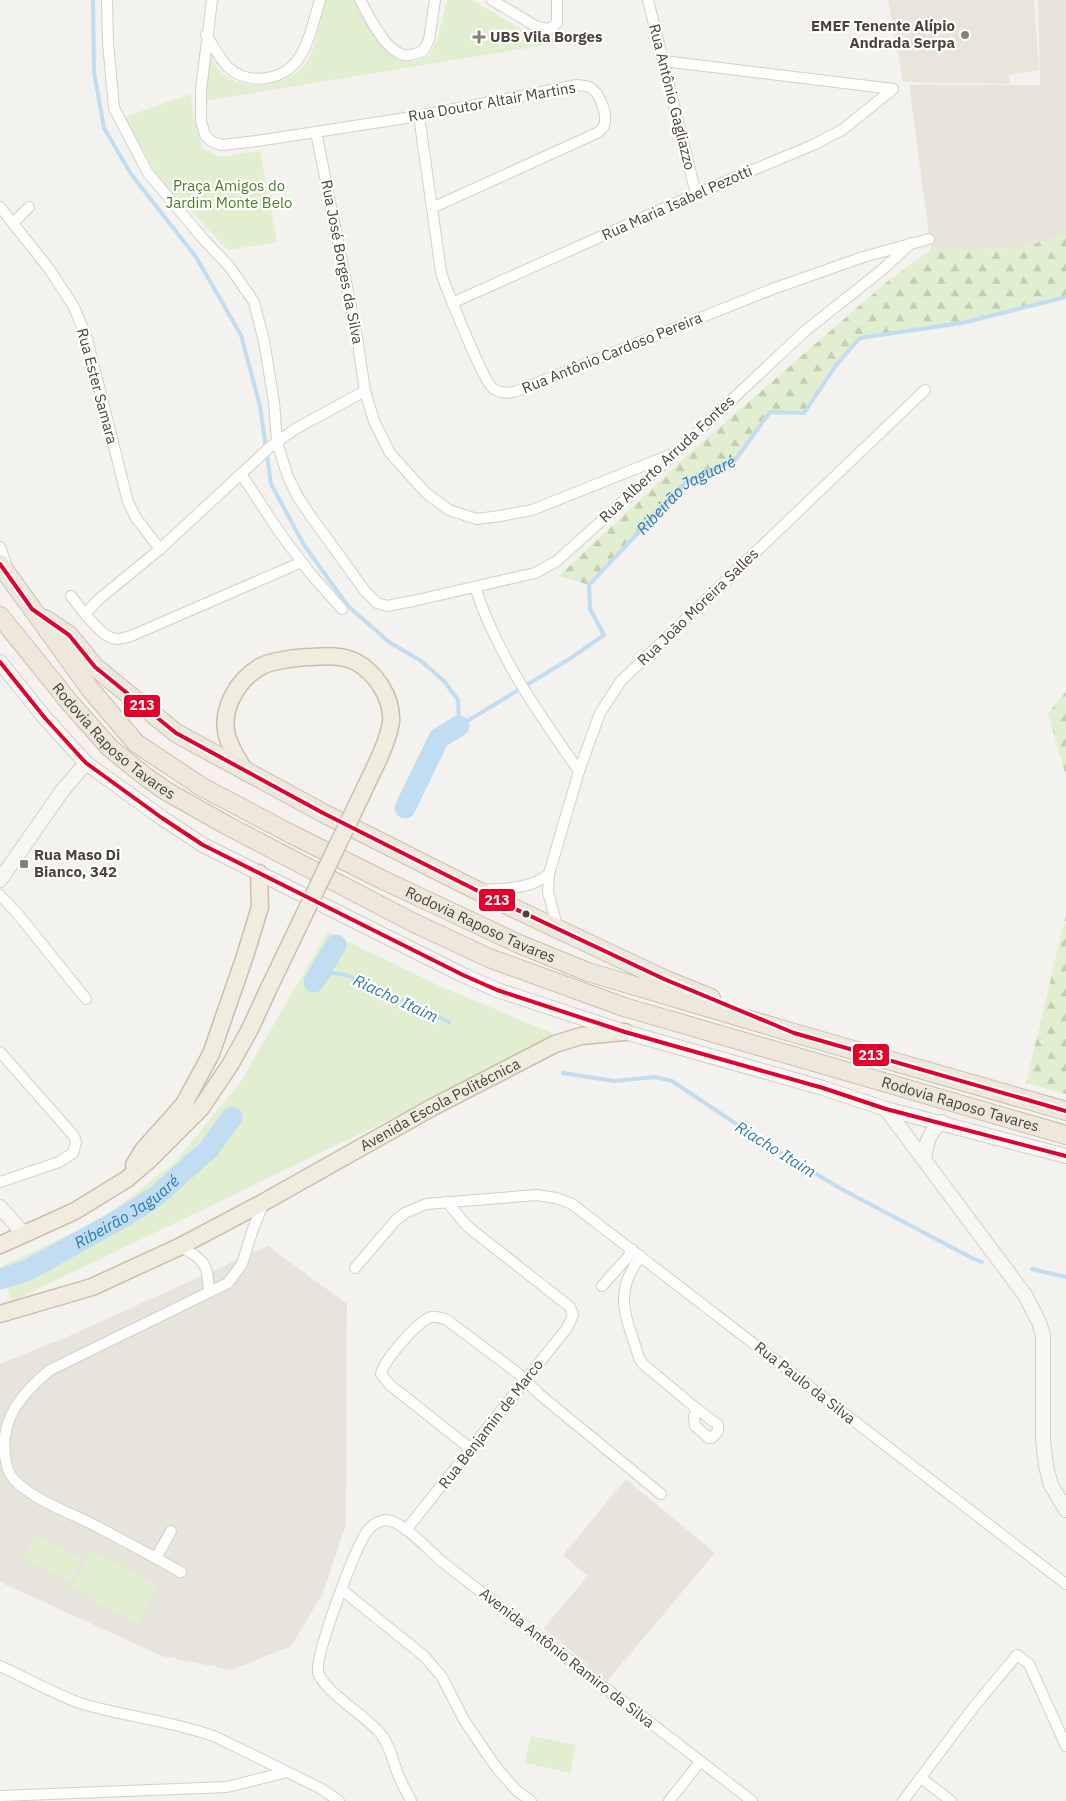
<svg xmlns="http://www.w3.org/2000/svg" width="1066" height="1801" viewBox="0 0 1066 1801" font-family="'IBM Plex Sans',sans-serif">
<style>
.residential{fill:#e7e4dc}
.education{fill:#eae5da}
.green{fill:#e1eecf}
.forest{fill:url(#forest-firs)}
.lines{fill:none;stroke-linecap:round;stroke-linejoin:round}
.stream{stroke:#c0ddf1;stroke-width:4}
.river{stroke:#c0ddf1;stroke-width:21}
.minor-casing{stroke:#d2d0cb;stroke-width:12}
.secondary-casing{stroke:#d3cfc5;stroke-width:16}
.trunk-casing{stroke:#ccbfa9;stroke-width:19}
.motorway-casing{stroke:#ccbfa9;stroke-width:20}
.minor{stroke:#fdfdfc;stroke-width:10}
.secondary{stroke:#f7f6f1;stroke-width:14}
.trunk{stroke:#f0ece0;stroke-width:16}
.motorway{stroke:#ede8db;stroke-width:18}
.trunk-bridge-casing{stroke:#ccbfa9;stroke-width:19;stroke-linecap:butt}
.trunk-bridge{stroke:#f0ece0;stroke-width:16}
.bus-1-casing{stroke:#fff;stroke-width:8}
.bus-1{stroke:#e4002b;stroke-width:4}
.poi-dot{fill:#868178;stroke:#fff;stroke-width:2}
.bus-dot{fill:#4b4439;stroke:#fff;stroke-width:2}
.labels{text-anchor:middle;stroke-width:4.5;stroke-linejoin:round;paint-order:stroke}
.poi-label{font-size:15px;font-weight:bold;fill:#4b4439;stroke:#fff;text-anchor:start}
.street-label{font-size:15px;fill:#4b4439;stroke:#fff}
.park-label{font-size:15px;fill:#4a7f2a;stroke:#fff}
.water-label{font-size:16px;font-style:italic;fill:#2e7ab2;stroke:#fff}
.line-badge{stroke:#fff;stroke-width:2}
.badge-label{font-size:14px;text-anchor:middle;font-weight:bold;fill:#fff}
</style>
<defs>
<pattern id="forest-firs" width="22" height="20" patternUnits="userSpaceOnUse" patternTransform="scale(1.25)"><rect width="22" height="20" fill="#e1eecf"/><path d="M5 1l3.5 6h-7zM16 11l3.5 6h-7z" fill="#c3cdb2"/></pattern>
</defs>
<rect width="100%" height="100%" fill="#f4f2ee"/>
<g class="residential">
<path d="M1038 0H1066V235L1018 248 931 250 909 85H1040Z"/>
<path d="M268 1246 347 1304 346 1524 323 1593 291 1646 232 1670 162 1656 0 1582V1364L71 1335Z"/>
<path d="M626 1479 715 1553 607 1681 544 1628 588 1576 563 1555Z"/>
</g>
<path class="education" d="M888 0H1034L1039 70 1009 75 1010 84 903 82Z"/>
<g class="green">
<path d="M326 0H354C366 20 384 60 410 61 416 62 423 58 429 56L437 40 447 0H472L535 37H551L552 44 204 101 209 49C210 53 211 59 214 63 231 93 280 91 302 68 315 55 320 19 326 0Z"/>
<path d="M191 94 193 116 202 148 220 157 260 151 277 242 228 250 158 177 125 117Z"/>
<path d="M328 932 440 986 561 1037 11 1302 2 1266 101 1220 175 1162 239 1084Z"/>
<path d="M36 1535 82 1560 69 1583 23 1558Z"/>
<path d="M92 1550 158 1587 137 1623 72 1587Z"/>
<path d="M531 1736 576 1745 570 1773 525 1763Z"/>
</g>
<g class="forest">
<path d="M1066 235V297L962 323 860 338 837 364 804 413 770 412 736 459 685 483 589 585 559 576 683 459 889 280 931 250 1018 248Z"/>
<path d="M1066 692V776L1048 713Z"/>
<path d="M1066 915V1094L1026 1083Z"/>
</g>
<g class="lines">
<g class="stream">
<path id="s1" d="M93 0 94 72 104 128 131 174 196 257 241 335 260 406 271 484 304 545 348 606 389 642 421 661 444 681 458 700 459 726 571 658 604 635 590 609 589 585 685 483 736 459 770 412 804 413 837 364 860 338 962 323 1066 297"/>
<path d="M314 982 333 973 346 975 449 1022"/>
<path d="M563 1073 614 1081 655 1077 672 1081 774 1149 845 1191 972 1258 982 1262"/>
<path d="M1032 1269 1066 1277"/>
</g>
<g class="river">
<path d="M405 808 439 738 459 726"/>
<path d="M314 982 336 945"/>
<path id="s2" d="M0 1279 28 1270 120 1219 155 1197 209 1149 232 1117"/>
</g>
<g class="minor-casing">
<g id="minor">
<path d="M107 0 108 43 114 108 148 173 205 241 229 266 254 302 264 341 274 402 277 442 288 477 298 497 310 515 365 591 377 603 387 606 413 601 535 573 557 561 641 485 805 331 882 270 911 243"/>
<path d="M212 0 201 90V121L205 135 211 141 221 145 257 141 419 116 577 85C580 86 585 85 589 87 600 92 608 115 604 126 603 128 600 130 599 132L432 208"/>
<path d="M360 0C369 16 385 51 404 55 410 56 418 53 423 51L429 40 435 0"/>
<path d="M492 0 537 27 549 29 557 23V0"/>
<path d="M648 0 696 194"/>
<path d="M206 35C213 45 219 58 228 67 248 86 284 81 299 58 310 41 314 19 320 0"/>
<path d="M663 61 893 89"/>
<path d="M419 116 441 272 446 287C453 303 484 384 494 389 502 394 509 393 517 391L770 290 863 257 929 239"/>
<path d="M316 132 357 337 365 391 374 421 390 453 426 493 449 510 477 519 500 516 532 510 670 455"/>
<path d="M0 207 50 270 74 307 87 339 128 502 136 518 160 549"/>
<path d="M13 223 29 207"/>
<path d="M452 303 705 190 813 145 842 130 893 89"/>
<path d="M241 474 280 533 310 573 342 609"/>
<path d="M0 547 7 567"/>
<path d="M302 562 131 636C127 637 122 639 118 639 104 639 94 623 85 614L98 600 160 549 270 447 295 429 365 391"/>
<path d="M475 587C497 655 539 714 579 771"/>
<path d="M71 596 85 614"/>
<path d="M481 890C505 888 529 890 549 874"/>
<path d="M0 895 17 913 86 999"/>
<path d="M558 929 548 892 549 874 579 771 600 713 621 681 925 390"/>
<path d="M0 1052 74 1136 76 1142 73 1153 59 1162 0 1182"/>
<path d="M179 1247C205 1258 208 1265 209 1292"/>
<path d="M641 1256C611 1296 627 1316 639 1358L643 1364 697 1409 694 1416 695 1426 709 1438H712L718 1431V1425L697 1409"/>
<path d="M355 1268 395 1221 405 1213 426 1204 537 1195 556 1198 572 1204 1066 1584"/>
<path d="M602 1286 628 1257 632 1249"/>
<path d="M471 1449 390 1385 381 1374C384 1360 418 1321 431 1317 437 1316 442 1318 447 1320L519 1374 539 1394 661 1494"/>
<path d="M406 1530 567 1328 573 1315 570 1307 467 1226 447 1202"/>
<path d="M156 1558 171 1531"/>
<path d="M181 1572C152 1556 123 1540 94 1525 71 1513 23 1496 10 1474 7 1469 6 1461 5 1456 0 1418 23 1392 50 1370L228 1283 242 1264 253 1229 264 1202"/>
<path d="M342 1590 424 1656 442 1677 464 1720 496 1767 516 1790 531 1801"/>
<path d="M0 1666C27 1678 55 1695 83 1704 127 1717 173 1721 216 1737L320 1788 339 1801"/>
<path d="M921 1778 951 1801"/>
<path d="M0 1796 227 1787 287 1772"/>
<path d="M411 1801C407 1792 401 1783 398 1774 392 1759 390 1745 380 1733 366 1716 323 1691 318 1672 315 1655 354 1551 366 1533 369 1527 377 1522 384 1520 400 1518 429 1550 441 1561L752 1801"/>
<path d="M669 1801 700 1762"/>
<path d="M903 1801 973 1708 1017 1655 1029 1664 1066 1746"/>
</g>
</g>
<g class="secondary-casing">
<g id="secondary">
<path d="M0 662 45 718 86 763 162 818 203 845 463 975 497 990 625 1032 823 1088 886 1109 1066 1156"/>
<path d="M0 880 62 791 86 763"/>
<path d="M886 1109 1025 1295 1039 1322 1043 1335V1440L1046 1466 1051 1485 1066 1510"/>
<path d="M924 1160C926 1144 928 1133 942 1122"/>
<path d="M0 1207 24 1234"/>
</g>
</g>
<g class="trunk-casing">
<g id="trunk">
<path d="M246 772C239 762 232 750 228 739 219 712 236 681 260 667 269 661 300 657 311 657 327 656 342 655 356 662 366 667 375 677 381 686 387 696 392 710 391 722 387 746 373 770 363 792"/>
<path d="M134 1165 143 1150 184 1104 211 1054 245 956 260 907 259 873"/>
<path d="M0 1245 75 1211 127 1179 148 1161 201 1108 230 1065 250 1029 267 992"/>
<path id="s3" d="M0 1314 92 1287 179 1247 264 1202 431 1108 555 1044 581 1036 625 1032"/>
</g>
</g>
<g class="motorway-casing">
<g id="motorway">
<path id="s4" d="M0 564 90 689 136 743 202 787 291 834 381 879 519 944 588 972 794 1033 1066 1111"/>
<path id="s5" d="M0 616 70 703 110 748 146 777 166 791 228 826 412 922 489 958 624 1007 1066 1135"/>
<path d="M45 619 69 635 95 667 176 733 323 813 488 896 664 979 711 998"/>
</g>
</g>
<use href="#minor" class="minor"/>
<use href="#secondary" class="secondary"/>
<use href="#trunk" class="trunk"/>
<use href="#motorway" class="motorway"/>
<g class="trunk-bridge-casing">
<path id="trunk-bridge" d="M267 992 363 792"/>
</g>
<use href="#trunk-bridge" class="trunk-bridge"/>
<g class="bus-1-casing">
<g id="bus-1">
<path d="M0 564 32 609 69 635 95 667 176 733 323 813 488 896 664 979 794 1033 1066 1111"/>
<path d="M0 662 45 718 86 763 162 818 203 845 463 975 497 990 625 1032 823 1088 886 1109 1066 1156"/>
</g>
</g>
<use href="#bus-1" class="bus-1"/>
</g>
<g class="poi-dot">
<circle cx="965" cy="35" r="5"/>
<path d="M476.5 29.5h5v5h5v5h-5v5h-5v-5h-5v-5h5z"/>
<rect x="19" y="859" width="10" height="10" rx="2.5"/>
</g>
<circle class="bus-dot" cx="526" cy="914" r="4.5"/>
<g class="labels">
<g class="poi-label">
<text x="955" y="31" text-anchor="end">EMEF Tenente Alípio<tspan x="955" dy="17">Andrada Serpa</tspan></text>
<text x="490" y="42">UBS Vila Borges</text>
<text x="34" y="860">Rua Maso Di<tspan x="34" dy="17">Bianco, 342</tspan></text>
</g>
<g class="street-label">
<text transform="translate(672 97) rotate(76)" y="5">Rua Antônio Gagliazzo</text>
<text transform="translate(492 102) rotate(-10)" y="5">Rua Doutor Altair Martins</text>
<text transform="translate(677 203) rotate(-24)" y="5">Rua Maria Isabel Pezotti</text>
<text transform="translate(342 262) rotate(79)" y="5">Rua José Borges da Silva</text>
<text transform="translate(612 353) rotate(-22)" y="5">Rua Antônio Cardoso Pereira</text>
<text transform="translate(97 386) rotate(75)" y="5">Rua Ester Samara</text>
<text transform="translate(667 459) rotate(-43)" y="5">Rua Alberto Arruda Fontes</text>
<text transform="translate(698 607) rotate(-44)" y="5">Rua João Moreira Salles</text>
<text dy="5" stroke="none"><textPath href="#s5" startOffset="170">Rodovia Raposo Tavares</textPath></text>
<text dy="5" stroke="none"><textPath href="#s4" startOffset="615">Rodovia Raposo Tavares</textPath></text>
<text dy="5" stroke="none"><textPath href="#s5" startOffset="1100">Rodovia Raposo Tavares</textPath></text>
<text dy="5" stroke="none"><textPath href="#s3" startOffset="489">Avenida Escola Politécnica</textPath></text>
<text transform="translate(805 1383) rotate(38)" y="5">Rua Paulo da Silva</text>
<text transform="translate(491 1424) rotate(-52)" y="5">Rua Benjamin de Marco</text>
<text transform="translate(567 1658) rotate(38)" y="5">Avenida Antônio Ramiro da Silva</text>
</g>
<g class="park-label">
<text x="229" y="191">Praça Amigos do<tspan x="229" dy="17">Jardim Monte Belo</tspan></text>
</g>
<g class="water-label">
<text dy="6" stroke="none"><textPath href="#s1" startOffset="1205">Ribeirão Jaguaré</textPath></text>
<text transform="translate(396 998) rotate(25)" y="6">Riacho Itaim</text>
<text transform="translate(776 1149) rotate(32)" y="6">Riacho Itaim</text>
<text dy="6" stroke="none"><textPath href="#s2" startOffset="144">Ribeirão Jaguaré</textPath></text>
</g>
</g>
<g class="line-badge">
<rect x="123" y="694" width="38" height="24" rx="5" fill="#e4002b"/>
<rect x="478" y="888" width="38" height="24" rx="5" fill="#e4002b"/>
<rect x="852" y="1043" width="38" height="24" rx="5" fill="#e4002b"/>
</g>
<g class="badge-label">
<text x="142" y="710">213</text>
<text x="497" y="905">213</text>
<text x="871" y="1060">213</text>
</g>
</svg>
